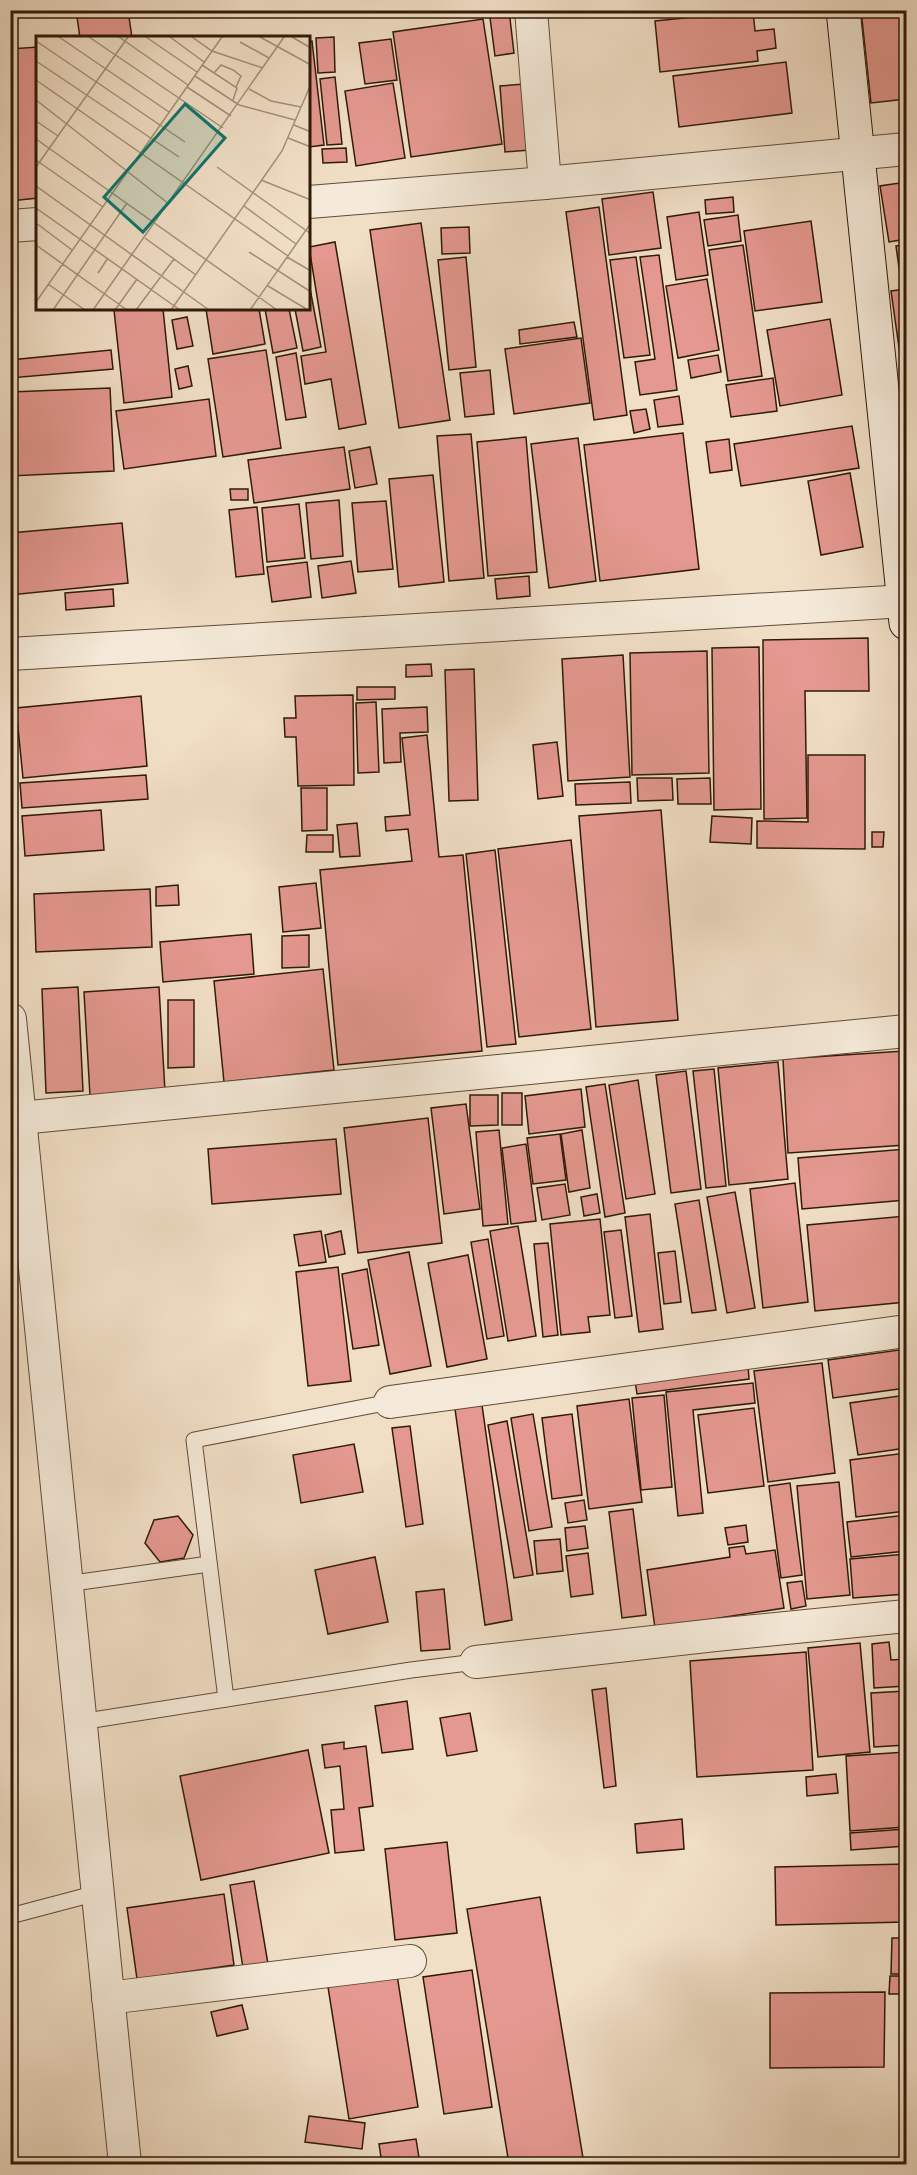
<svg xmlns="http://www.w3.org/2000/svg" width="917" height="2175" viewBox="0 0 917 2175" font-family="'Sorts Mill Goudy',serif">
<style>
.building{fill:#e4988f;stroke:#301a09;stroke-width:1.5}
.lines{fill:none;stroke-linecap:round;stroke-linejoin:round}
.lane-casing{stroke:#604b38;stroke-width:17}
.street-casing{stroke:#604b38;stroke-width:34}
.secondary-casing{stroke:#301a09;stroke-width:35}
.lane{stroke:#f5ead9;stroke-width:15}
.street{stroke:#f5ead9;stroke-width:32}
.secondary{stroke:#f5ead9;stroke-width:33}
.inset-road{fill:none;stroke:#a3907a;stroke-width:1.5}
.view{fill:#0f766e;fill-opacity:0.15;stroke:#0f766e;stroke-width:3}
.inset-edge{fill:none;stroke:#301a09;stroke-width:3}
</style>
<rect width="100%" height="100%" fill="#f0dec5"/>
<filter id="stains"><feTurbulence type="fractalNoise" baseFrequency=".00333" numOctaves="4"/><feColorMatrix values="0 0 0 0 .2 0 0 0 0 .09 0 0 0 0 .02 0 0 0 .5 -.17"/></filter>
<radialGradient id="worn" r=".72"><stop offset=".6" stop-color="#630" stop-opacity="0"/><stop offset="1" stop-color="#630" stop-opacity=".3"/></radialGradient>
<g class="building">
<path d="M76 10H128L132 38H80Z"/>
<path d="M489 10H509L514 53 495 56Z"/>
<path d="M861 10H906V99L871 103Z"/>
<path d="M753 11 755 31 774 29 776 48 757 51 758 61 660 72 655 21Z"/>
<path d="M483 19 502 144 411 157 393 32Z"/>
<path d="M334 37 335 72 318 73 316 38Z"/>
<path d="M391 39 397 80 365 84 359 43Z"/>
<path d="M312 41 324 145 309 147V42Z"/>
<path d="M38 47V198L10 201V49Z"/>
<path d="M786 62 792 113 679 127 673 76Z"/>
<path d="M335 77 342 144 327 145 320 79Z"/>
<path d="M393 83 405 158 356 166 345 91Z"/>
<path d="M525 84 530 150 505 152 500 86Z"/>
<path d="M346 148 347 162 323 163 322 149Z"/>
<path d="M906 182V239L889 242 880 186Z"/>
<path d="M653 192 661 248 609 255 602 199Z"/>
<path d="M733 197 734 212 706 214 705 200Z"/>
<path d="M599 207 627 415 594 420 566 212Z"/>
<path d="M699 212 708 275 676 280 667 217Z"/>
<path d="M738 215 741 241 708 246 704 220Z"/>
<path d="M811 221 822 302 755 311 744 231Z"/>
<path d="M421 223 450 420 399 428 370 230Z"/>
<path d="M469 227 470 253 442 254 441 228Z"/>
<path d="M335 242 366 424 339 429 331 379 305 384 301 356 326 352 309 247Z"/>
<path d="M743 245 762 376 728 381 709 250Z"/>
<path d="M906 245V282H901L896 246Z"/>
<path d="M659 255 677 390 640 395 635 362 655 359 640 257Z"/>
<path d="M466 257 476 367 449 370 438 260Z"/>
<path d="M636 257 650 355 624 358 610 260Z"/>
<path d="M707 279 719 350 678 358 666 286Z"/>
<path d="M309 283 321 347 303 351 295 309H309Z"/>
<path d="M906 289V390H905L891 291Z"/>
<path d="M125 309H163L172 397 124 403 114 310Z"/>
<path d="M206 309H259L265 344 213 354Z"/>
<path d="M265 309H289L297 348 273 353Z"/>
<path d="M187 317 193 346 177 349 172 320Z"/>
<path d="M830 319 842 395 780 406 767 330Z"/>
<path d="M574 322 577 337 520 344 519 330Z"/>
<path d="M581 338 590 403 514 414 505 349Z"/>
<path d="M111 350 113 369 10 378V360Z"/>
<path d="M266 350 281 448 223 457 208 359Z"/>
<path d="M296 353 306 417 286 420 276 357Z"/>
<path d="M718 355 721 372 691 378 688 360Z"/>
<path d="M188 366 192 386 179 389 175 369Z"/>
<path d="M490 370 494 414 465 417 460 373Z"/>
<path d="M773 378 777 411 731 417 726 385Z"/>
<path d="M110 388 114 471 10 476V392Z"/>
<path d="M679 396 683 424 658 427 654 400Z"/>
<path d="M209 399 216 456 124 469 116 411Z"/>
<path d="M646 409 650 429 634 433 630 411Z"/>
<path d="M852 426 859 468 741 486 734 444Z"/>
<path d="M683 433 699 569 600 581 584 445Z"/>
<path d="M471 434 484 578 449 581 437 436Z"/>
<path d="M526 437 537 572 488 576 477 442Z"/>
<path d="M578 438 596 581 549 588 531 444Z"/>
<path d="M729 439 732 470 710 473 706 442Z"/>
<path d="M344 447 350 489 254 503 248 460Z"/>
<path d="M370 447 377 484 355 488 349 451Z"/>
<path d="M850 473 863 547 821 555 808 481Z"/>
<path d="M433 475 444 582 399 587 389 479Z"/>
<path d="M230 489H248V500H231Z"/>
<path d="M339 500 343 556 311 559 306 503Z"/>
<path d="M386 501 393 569 358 572 352 503Z"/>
<path d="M299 504 305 558 267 562 262 508Z"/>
<path d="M257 507 264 574 236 577 229 510Z"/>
<path d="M122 523 128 583 10 595V533Z"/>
<path d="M351 561 356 593 322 598 318 566Z"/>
<path d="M307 562 311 597 272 602 267 567Z"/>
<path d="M529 576 530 596 497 599 495 579Z"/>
<path d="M113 589 114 606 66 610 65 593Z"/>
<path d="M868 638 869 691H805L807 818 764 819 763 640Z"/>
<path d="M759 647 761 809 714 810 712 648Z"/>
<path d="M707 651 709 773 632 775 630 653Z"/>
<path d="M623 655 630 777 568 781 562 659Z"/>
<path d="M431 664 432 676 406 677V665Z"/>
<path d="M474 669 478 800 449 801 445 670Z"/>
<path d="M357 687H395V699L357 700Z"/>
<path d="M353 695 354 785 298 786 296 737H285L284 718H296L295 696Z"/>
<path d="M141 696 147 766 23 778 16 708Z"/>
<path d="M376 702 379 772 358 773 356 703Z"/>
<path d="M427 707 428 732 400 733 401 762 384 763 382 709Z"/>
<path d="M427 735 439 857 463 855 482 1051 338 1065 320 870 412 861 408 829 386 831 385 817 410 815 402 738Z"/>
<path d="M557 742 563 796 538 799 533 745Z"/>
<path d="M808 755H865V849L757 848V821L808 822Z"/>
<path d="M146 775 148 799 22 808 20 783Z"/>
<path d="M637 778H672L673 800 638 801Z"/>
<path d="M710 778 711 804H678L677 779Z"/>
<path d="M630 782 631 803 576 805 575 784Z"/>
<path d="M301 788H327V830L302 831Z"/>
<path d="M101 810 104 850 25 856 22 816Z"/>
<path d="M661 810 678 1020 596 1027 579 816Z"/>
<path d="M712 816 752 818 751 844 710 842Z"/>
<path d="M357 823 360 856 340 857 337 825Z"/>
<path d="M872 832H884L883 847H872Z"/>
<path d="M307 835H333V852H306Z"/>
<path d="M571 840 591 1029 519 1037 498 849Z"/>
<path d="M495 850 516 1044 487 1047 466 854Z"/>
<path d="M316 883 321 928 283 932 279 887Z"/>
<path d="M178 885 179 905 156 906V887Z"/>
<path d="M150 889 152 947 36 952 34 894Z"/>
<path d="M251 934 254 974 163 982 160 942Z"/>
<path d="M309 935V967L282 968V936Z"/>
<path d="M323 969 334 1070 224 1082 214 981Z"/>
<path d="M78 987 83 1091 46 1093 42 989Z"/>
<path d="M159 987 165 1091 90 1096 84 992Z"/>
<path d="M168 1000H194V1067L168 1068Z"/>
<path d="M904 1051 906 1145 788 1153 783 1059Z"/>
<path d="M778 1062 788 1179 729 1185 718 1068Z"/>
<path d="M714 1069 726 1186 706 1188 693 1071Z"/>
<path d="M686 1071 701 1189 671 1193 656 1075Z"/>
<path d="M638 1080 655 1194 626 1199 609 1085Z"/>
<path d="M605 1084 625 1213 605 1217 586 1087Z"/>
<path d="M581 1089 585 1127 529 1134 525 1096Z"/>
<rect x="502" y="1093" width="20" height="32"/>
<path d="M470 1095H498V1125L470 1126Z"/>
<path d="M466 1104 480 1209 444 1214 431 1108Z"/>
<path d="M428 1118 442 1243 358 1253 344 1128Z"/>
<path d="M499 1130 508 1224 483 1226 476 1132Z"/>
<path d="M582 1130 590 1188 569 1192 561 1134Z"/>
<path d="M560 1134 566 1180 533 1184 527 1138Z"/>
<path d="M336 1139 341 1194 212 1204 208 1149Z"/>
<path d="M526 1144 536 1221 511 1224 502 1148Z"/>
<path d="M906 1149V1200L802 1209 798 1158Z"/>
<path d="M795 1183 808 1302 763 1308 750 1189Z"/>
<path d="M565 1184 570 1215 542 1220 537 1188Z"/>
<path d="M735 1192 755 1308 727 1313 707 1197Z"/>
<path d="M597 1194 600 1213 584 1216 581 1197Z"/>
<path d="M699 1200 716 1310 692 1313 675 1204Z"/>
<path d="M650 1214 663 1329 639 1332 625 1217Z"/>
<path d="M906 1216V1302L815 1311 807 1225Z"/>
<path d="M600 1219 610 1315 588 1317 590 1332 561 1335 550 1224Z"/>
<path d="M518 1226 536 1336 508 1341 490 1231Z"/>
<path d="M621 1230 632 1316 615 1318 604 1232Z"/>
<path d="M321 1231 326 1262 299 1266 294 1235Z"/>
<path d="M341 1231 345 1254 329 1257 325 1235Z"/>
<path d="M488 1239 504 1336 487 1339 471 1242Z"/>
<path d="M548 1243 558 1335 543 1337 534 1244Z"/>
<path d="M675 1251 681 1302 664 1304 658 1253Z"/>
<path d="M409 1252 431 1366 390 1374 368 1260Z"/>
<path d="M468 1255 487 1359 447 1367 428 1263Z"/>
<path d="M338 1267 351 1381 308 1386 296 1272Z"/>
<path d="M367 1269 379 1345 353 1349 342 1274Z"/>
<path d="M906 1349V1388L833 1398 828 1360Z"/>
<path d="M822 1363 835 1473 768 1482 754 1371Z"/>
<path d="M748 1365 749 1379 637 1394 635 1381Z"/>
<path d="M753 1383 755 1403 693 1410 703 1513 678 1516 666 1392Z"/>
<path d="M664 1395 672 1487 641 1490 632 1398Z"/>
<path d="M906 1395V1448L858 1455 850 1403Z"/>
<path d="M629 1399 642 1502 589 1509 577 1406Z"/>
<path d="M482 1405 512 1620 485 1625 455 1409Z"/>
<path d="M754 1408 764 1486 708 1493 698 1415Z"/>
<path d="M533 1414 552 1527 529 1531 511 1418Z"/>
<path d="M572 1414 582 1495 552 1499 542 1418Z"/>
<path d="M507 1421 533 1575 514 1578 488 1425Z"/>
<path d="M410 1426 423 1524 406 1527 392 1428Z"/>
<path d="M354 1444 363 1492 301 1503 293 1455Z"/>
<path d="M906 1453V1511L856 1517 850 1460Z"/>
<path d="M839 1482 850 1595 807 1599 797 1486Z"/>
<path d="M790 1483 802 1575 781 1578 769 1486Z"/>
<path d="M584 1500 587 1520 568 1523 565 1503Z"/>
<path d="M633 1509 646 1615 622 1618 609 1512Z"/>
<path d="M906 1515V1551L851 1557 847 1522Z"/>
<path d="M178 1516 193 1535 184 1558 160 1562 145 1543 154 1520Z"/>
<path d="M746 1525 748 1542 728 1545 725 1528Z"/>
<path d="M585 1526 588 1548 567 1551 565 1528Z"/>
<path d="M560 1539 563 1571 537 1574 534 1541Z"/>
<path d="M744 1546 746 1554 775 1550 784 1608 655 1628 647 1570 730 1557 729 1548Z"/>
<path d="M588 1553 593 1594 571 1597 566 1556Z"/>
<path d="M906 1554V1594L853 1598 850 1559Z"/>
<path d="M375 1557 388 1622 328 1634 315 1570Z"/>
<path d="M802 1581 806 1606 791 1609 787 1583Z"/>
<path d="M444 1589 450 1649 421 1651 416 1592Z"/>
<path d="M889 1642 891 1660 906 1659V1686L874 1688 872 1644Z"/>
<path d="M860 1643 870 1752 818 1757 808 1648Z"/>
<path d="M806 1652 813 1770 697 1777 690 1661Z"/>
<path d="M606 1688 616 1786 604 1788 592 1690Z"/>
<path d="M906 1691V1745L874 1747 871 1693Z"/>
<path d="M407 1701 413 1749 382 1753 375 1706Z"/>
<path d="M470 1713 477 1751 447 1756 440 1718Z"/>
<path d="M344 1742V1749L366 1746 373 1806 359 1808 364 1850 335 1853 331 1810 344 1809 340 1766 325 1768 322 1745Z"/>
<path d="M308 1750 329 1853 201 1880 180 1776Z"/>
<path d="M906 1752V1827L850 1831 846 1756Z"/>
<path d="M836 1774 838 1793 807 1796 806 1777Z"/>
<path d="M682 1819 684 1849 637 1853 635 1824Z"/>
<path d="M906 1829V1846L851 1850 850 1833Z"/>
<path d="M447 1842 457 1933 395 1940 385 1849Z"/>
<path d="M906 1864V1922L776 1925 775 1867Z"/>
<path d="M254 1881 268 1964 243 1968 230 1885Z"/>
<path d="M224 1894 234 1965 137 1979 127 1908Z"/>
<path d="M540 1897 584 2164H509L467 1909Z"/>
<path d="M892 1938H906V1974H891Z"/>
<path d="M472 1970 492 2107 444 2114 423 1977Z"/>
<path d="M397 1975 418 2107 349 2119 328 1987Z"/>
<path d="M890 1976H906V1994H889Z"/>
<path d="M885 1992 884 2067 770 2068V1993Z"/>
<path d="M242 2005 248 2029 217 2036 211 2012Z"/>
<path d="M309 2116 365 2123 362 2149 305 2142Z"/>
<path d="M416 2139 420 2164H382L379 2144Z"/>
</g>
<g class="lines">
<g class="lane-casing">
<g id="lane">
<path d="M66 1584 209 1564"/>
<path d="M226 1699 194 1440 390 1402"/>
<path d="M80 1722 411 1670 476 1662"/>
<path d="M10 1916 97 1893"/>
</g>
</g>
<g class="street-casing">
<g id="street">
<path d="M531 10 545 183"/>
<path d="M309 202 545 183 906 149"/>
<path d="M10 226 38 224"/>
<path d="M10 654 906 601"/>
<path d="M10 1019 125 2164"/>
<path d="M10 1119 906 1031"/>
<path d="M390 1402 906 1331"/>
<path d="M476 1662 715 1635 906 1616"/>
<path d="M108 1998 410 1961"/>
</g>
</g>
<g class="secondary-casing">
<path id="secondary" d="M843 10 906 623"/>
</g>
<use href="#lane" class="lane"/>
<use href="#street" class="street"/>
<use href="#secondary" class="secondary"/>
</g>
<g transform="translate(36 36)">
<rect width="274" height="274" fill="#f0dec5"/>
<path class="inset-road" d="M23 1 133 76M53 1 187 92M83 1 152 49M110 1 161 36M134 1 168 26M156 1 176 15 227 32M224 1 275 29M256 1 275 12M0 5 149 106M204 6 233 22M0 25 143 121M166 29 201 52 197 64M178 37 185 29 197 34 205 40 200 51M159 40 203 69 259 84M0 44 252 220M151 51 195 80M213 53 235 65 265 71M0 64 133 168M0 85 22 100M258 89 275 96M252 102 275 111M0 103 241 274M0 124 67 171M0 131 92 1M181 131 275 198M225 144 275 164M0 150 173 274M208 170 260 208M0 172 144 274M0 187 36 214M109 202 160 239M0 209 91 274M213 216 275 256M251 221 275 235M62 237 72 222M12 248 49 274M232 250 272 274M0 266 186 1M17 274 91 167M57 274 248 1M79 274 101 243M100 274 138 223M135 274 246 115 275 48M214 274 275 187"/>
<path class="view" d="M149 68 189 102 107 196 68 161Z"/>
<rect width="274" height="274" class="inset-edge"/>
</g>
<rect width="917" height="2175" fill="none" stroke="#f0dec5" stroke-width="36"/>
<rect x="12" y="12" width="893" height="2151" fill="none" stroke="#301a09" stroke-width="3"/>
<rect x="18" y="18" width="881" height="2139" fill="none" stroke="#301a09" stroke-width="1.5"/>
<rect width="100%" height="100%" filter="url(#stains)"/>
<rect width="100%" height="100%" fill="url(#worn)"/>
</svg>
